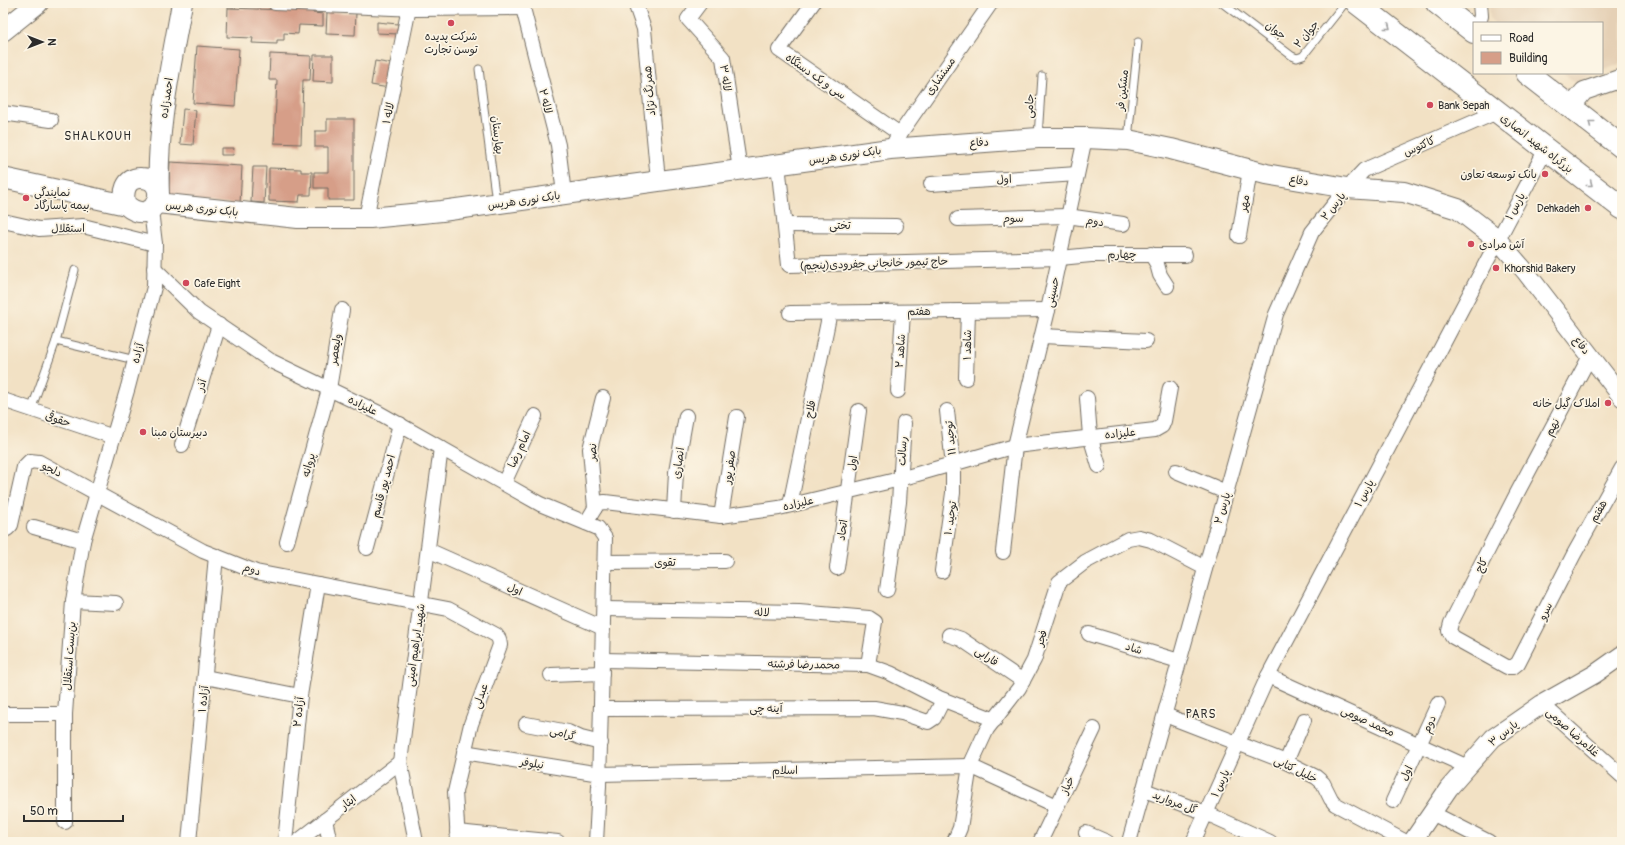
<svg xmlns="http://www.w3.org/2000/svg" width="1625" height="845" viewBox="0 0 1625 845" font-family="Pangolin,'Playpen Sans Arabic',sans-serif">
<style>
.built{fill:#e5d0b5}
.building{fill:#d69e88}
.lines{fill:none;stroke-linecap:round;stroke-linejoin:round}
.service-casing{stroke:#716b61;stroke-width:9}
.minor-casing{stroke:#716b61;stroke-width:16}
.tertiary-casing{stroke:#716b61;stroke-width:20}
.secondary-casing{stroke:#716b61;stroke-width:22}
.primary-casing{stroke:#716b61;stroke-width:24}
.service{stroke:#fff;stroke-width:7}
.minor{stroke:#fff;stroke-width:14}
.tertiary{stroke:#fff;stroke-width:18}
.secondary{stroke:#fff;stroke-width:20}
.primary{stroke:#fff;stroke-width:22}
.oneway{stroke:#a0a0a0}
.poi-dot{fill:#d1495b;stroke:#fcf5e5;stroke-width:1.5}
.labels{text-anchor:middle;stroke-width:3.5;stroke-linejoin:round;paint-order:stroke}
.street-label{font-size:11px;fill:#2b2b2b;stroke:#fcf5e5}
.poi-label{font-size:11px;fill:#2b2b2b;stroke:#fcf5e5;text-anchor:start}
.neighbourhood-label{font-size:12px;letter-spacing:1px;fill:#2b2b2b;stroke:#fcf5e5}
</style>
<rect width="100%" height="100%" fill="#fcf5e5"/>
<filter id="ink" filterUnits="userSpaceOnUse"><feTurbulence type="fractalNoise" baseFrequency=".025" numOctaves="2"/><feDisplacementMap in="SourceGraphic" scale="8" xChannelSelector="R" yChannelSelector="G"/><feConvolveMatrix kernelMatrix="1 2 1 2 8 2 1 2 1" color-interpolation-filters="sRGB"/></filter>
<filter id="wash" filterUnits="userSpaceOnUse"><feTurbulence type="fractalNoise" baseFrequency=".012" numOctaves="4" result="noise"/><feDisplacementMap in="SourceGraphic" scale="16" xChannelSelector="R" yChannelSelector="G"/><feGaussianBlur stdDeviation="0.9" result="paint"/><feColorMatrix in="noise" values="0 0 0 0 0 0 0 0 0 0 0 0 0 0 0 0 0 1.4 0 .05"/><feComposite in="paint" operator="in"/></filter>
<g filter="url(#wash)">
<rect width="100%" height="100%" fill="#f2e1c4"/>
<g class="built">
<path d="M1489 3H1622V63L1602 71V23H1495L1490 19Z"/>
<path d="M1562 73H1598L1575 82Z"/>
</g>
<g id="blocks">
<g class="building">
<path d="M228 8 313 11V13L323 14V26L299 25 298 34 284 33V40H277V44L252 43 253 38 227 37Z"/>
<path d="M327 12 356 13 355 35 326 34Z"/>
<path d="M377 22 398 24V34L377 33Z"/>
<path d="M197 46 239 49 235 106 193 103Z"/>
<path d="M270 54 311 56 310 80H303L301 144 274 143 277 80H269Z"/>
<path d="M314 55H333V82L313 81Z"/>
<path d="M375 61 393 64 389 88 371 85Z"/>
<path d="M183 109 196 110 193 145 180 144Z"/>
<path d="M327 119H354V200H328V188H314V172H328V147H315V131H327Z"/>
<path d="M221 148H234L233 155H221Z"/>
<path d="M170 162 242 166 240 204 168 200Z"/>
<path d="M253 167H266L264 203 251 202Z"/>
<path d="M269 168 301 169V172H312L311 195H300L299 202 269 201Z"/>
</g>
</g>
</g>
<g filter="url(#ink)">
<use href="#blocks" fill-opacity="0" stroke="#716b61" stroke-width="1"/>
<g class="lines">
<g class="service-casing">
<g id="service">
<path d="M1222 3 1292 56 1297 58 1303 56 1345 3"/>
<path d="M479 69 496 202"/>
<path d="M1038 137 1042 76"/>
<path d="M1128 139 1138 42"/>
<path d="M56 341 135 360"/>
<path d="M31 410 56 341 75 270"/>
</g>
</g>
<g class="minor-casing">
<g id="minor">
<path d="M275 3 416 9 523 8"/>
<path d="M523 3V8L558 145 564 194"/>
<path d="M635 3 644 29 658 181"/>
<path d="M700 3 688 19 723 58 740 170"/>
<path d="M813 3 779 50 900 134"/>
<path d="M1479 23 1481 16 1480 3"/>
<path d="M3 113 51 120"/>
<path d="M895 141 991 3"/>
<path d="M778 164 789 265 1060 258 1091 255H1185"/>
<path d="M931 184 1077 174"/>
<path d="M366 218 409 8"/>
<path d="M958 219 1067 216 1123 224"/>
<path d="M3 221 39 229 83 226 155 244"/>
<path d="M785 225 896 226"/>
<path d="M1239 236 1250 170"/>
<path d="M1151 254 1157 264 1160 275 1167 286"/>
<path d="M154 268 199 312 271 361 379 413 540 504 598 528 605 538 599 786 596 842"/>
<path d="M790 313 1048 310"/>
<path d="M1042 336 1146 341"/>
<path d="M1590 356 1514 499 1451 623 1449 631 1453 637 1507 667H1513L1518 663 1574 554 1622 468"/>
<path d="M966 378 968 311"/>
<path d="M898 391 903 312"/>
<path d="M1087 398 1090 436 1099 466"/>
<path d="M3 400 114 437"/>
<path d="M182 445 219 325"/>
<path d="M1176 471 1226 492"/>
<path d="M504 483 535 416"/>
<path d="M790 505 830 312"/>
<path d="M595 508 590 449 603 398"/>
<path d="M674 511 676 472 686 416"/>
<path d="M721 516 737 417"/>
<path d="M586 523 598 503 605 502 721 516 779 508 900 479 1015 446 1155 430 1162 426 1164 421 1170 388"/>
<path d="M34 527 83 541"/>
<path d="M3 529H7L11 525 24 467 30 461 39 462 203 551 256 572 448 609 496 635 499 639 500 645 471 724 455 792 458 842"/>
<path d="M287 542 329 389 342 310"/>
<path d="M367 548 400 424"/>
<path d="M428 550 603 628"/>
<path d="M1003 552 1015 446 1048 310 1085 138"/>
<path d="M605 562 725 561"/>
<path d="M837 568 859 411"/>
<path d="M942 571 953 493V465L947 411"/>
<path d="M887 590 899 502 904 423"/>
<path d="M73 601 116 603"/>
<path d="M604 609 799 612 869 618 875 622 868 665"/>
<path d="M1089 634 1179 661"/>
<path d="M949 635 961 639 1023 681"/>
<path d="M603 660 868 665 890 673 939 698 995 720"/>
<path d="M551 675 602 673"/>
<path d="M1268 676 1468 767"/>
<path d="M205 677 300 696"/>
<path d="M1542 704 1622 776"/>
<path d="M601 709 874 708 902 713 928 722 934 718 943 700"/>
<path d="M3 714H65"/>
<path d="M1165 715 1286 762 1316 777 1323 783 1331 799 1335 804 1406 842"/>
<path d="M526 724 568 732 581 738 601 743"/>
<path d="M464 752 600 774 970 766 1057 806"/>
<path d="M1286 762 1304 720"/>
<path d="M1144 790 1206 813 1270 842"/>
<path d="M1393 801 1438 704"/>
<path d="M1432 813 1489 842"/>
<path d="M325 820 330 842"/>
<path d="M65 822V714L73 601 83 541 128 387 154 287 155 244 151 210"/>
<path d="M457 832 558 842"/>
<path d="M1086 833 1107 842"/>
<path d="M189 842 216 556"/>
<path d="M285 842 300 696 318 584"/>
<path d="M297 842 400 762"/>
<path d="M416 842 400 762 441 448"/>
<path d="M954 842 960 828 970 766 987 729 1019 688 1034 660 1059 582 1085 562 1128 539 1139 537 1151 540 1205 568"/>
<path d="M1040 842 1094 729"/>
<path d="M1129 842 1276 314 1312 232 1347 188 1364 170 1497 112"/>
<path d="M1193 842 1268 676 1546 149"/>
</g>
</g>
<g class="tertiary-casing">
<g id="tertiary">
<path d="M1571 107 1584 91 1622 78"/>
<path d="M1497 239 1525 271 1622 397"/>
<path d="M1412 842 1449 788 1493 738 1542 704 1595 674 1622 655"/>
</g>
</g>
<g class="secondary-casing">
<g id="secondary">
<path d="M3 31 38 3"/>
<path d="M3 178 126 205C157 231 172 178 141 178 125 177 122 194 126 205"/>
<path d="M159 194C156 130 171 66 182 3"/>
<path d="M157 203 298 218H370L442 211 890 149 1038 138H1085L1128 140 1171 149 1266 174 1347 188 1404 192 1458 209 1497 239"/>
</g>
</g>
<g class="primary-casing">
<g id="primary">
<path d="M1357 3 1622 208"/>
<path d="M1437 3 1474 32"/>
<path d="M1527 73 1622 147"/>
</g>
</g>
<use href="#service" class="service"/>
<use href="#minor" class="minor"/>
<use href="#tertiary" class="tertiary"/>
<use href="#secondary" class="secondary"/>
<use href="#primary" class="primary"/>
</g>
<defs><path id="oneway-chevron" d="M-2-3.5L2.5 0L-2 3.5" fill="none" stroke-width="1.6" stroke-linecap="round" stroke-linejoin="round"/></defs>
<g class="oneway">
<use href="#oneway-chevron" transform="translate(1388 27) rotate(38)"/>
<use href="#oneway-chevron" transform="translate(1591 123) rotate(-142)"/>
<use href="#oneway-chevron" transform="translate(1590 184) rotate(38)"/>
</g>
</g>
<g class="poi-dot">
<circle cx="451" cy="23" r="4"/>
<circle cx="1430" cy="105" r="4"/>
<circle cx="1545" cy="174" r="4"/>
<circle cx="26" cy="198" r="4"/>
<circle cx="1588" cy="208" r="4"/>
<circle cx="1471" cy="244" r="4"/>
<circle cx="1496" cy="268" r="4"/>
<circle cx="186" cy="283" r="4"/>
<circle cx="1608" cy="403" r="4"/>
<circle cx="143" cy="432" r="4"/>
</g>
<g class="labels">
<g class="street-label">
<text transform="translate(1276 30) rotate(37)" y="4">جوان</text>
<text transform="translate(1306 34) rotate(-50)" y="4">جوان ۲</text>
<text transform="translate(816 76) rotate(35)" y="4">سی و یک دستگاه</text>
<text transform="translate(940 76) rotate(-55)" y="4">مستشاری</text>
<text transform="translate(726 78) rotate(81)" y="4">لاله ۳</text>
<text transform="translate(1122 90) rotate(-84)" y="4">مشکین فر</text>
<text transform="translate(649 91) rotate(-95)" y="4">همرنگ نژاد</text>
<text transform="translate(166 98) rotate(-82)" y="4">احمدزاده</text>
<text transform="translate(546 101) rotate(76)" y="4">لاله ۲</text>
<text transform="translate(1029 106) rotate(-86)" y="4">جامی</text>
<text transform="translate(388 113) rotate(-78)" y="4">لاله ۱</text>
<text transform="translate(498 135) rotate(83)" y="4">بهارستان</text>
<text transform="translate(979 142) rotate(-4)" y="4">دفاع</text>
<text transform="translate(1537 143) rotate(38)" y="4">بزرگراه شهید انصاری</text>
<text transform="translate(1419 146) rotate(-24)" y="4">کاکتوس</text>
<text transform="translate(845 155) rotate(-8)" y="4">بابک نوری هریس</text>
<text transform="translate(1004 179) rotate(-4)" y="4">اول</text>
<text transform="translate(1299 180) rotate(10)" y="4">دفاع</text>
<text transform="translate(524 200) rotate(-8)" y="4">بابک نوری هریس</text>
<text transform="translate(1244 203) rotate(-80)" y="4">مهر</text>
<text transform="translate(1333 206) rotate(-52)" y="4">پارس ۲</text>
<text transform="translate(1515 206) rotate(-61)" y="4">پارس ۱</text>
<text transform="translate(202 208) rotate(6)" y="4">بابک نوری هریس</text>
<text transform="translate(1013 218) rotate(-1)" y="4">سوم</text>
<text transform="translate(1095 221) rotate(9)" y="4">دوم</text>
<text x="840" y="229">تختی</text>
<text transform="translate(68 228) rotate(-1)" y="4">استقلال</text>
<text transform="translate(1122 254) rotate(-1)" y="4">چهارم</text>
<text transform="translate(874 263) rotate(-2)" y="4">حاج تیمور خانجانی جفرودی(پنجم)</text>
<text transform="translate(1052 292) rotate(-78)" y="4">حسینی</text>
<text transform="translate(919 311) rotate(-1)" y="4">هفتم</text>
<text transform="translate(967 345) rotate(-89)" y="4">شاهد ۱</text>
<text transform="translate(1582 345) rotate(52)" y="4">دفاع</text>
<text transform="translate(335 349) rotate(-81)" y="4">ولیعصر</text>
<text transform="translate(900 351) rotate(-86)" y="4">شاهد ۲</text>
<text transform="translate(137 353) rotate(-76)" y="4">آزاده</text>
<text transform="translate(201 385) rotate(-73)" y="4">آذر</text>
<text transform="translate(363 405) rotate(26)" y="4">علیزاده</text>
<text transform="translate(810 409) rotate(-78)" y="4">فلاح</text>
<text transform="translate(58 419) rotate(18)" y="4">حقوقی</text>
<text transform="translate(1552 427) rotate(-62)" y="4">نهم</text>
<text transform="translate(1120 433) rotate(-6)" y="4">علیزاده</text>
<text transform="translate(950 438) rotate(-96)" y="4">توحید ‍۱۱</text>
<text transform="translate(519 449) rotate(-65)" y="4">امام رضا</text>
<text transform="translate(902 451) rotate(-87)" y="4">رسالت</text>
<text transform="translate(592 452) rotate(-87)" y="4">نصر</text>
<text transform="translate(678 463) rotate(-82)" y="4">انصاری</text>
<text transform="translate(852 463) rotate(-82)" y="4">اول</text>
<text transform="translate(308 465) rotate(-75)" y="4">پروانه</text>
<text transform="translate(729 467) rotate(-81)" y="4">صفر پور</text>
<text transform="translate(52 469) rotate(27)" y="4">دلجو</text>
<text transform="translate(383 486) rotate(-75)" y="4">احمد پور قاسم</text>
<text transform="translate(1364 493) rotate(-62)" y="4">پارس ۱</text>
<text transform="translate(798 503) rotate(-13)" y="4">علیزاده</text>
<text transform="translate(1222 508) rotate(-74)" y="4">پارس ۲</text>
<text transform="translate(1598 511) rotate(-61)" y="4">هفتم</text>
<text transform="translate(950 518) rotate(-82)" y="4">توحید ۱۰</text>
<text transform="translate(842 530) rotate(-82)" y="4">اتحاد</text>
<text x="665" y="566">تقوی</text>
<text transform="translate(1481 565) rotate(-63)" y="4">کاج</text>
<text transform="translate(252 569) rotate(18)" y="4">دوم</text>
<text transform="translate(515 589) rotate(24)" y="4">اول</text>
<text transform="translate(1545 611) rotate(-63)" y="4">سرو</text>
<text transform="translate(762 612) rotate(1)" y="4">لاله</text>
<text transform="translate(1041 638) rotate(-73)" y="4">فجر</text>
<text transform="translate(415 645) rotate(-82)" y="4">شهید ابراهیم امینی</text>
<text transform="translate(1134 648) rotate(17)" y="4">شاد</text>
<text transform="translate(69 656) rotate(-86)" y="4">بن‌بست استقلال</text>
<text transform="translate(987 656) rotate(34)" y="4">فارابی</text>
<text transform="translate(804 664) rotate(1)" y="4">محمدرضا فرشته</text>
<text transform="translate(480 696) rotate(-71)" y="4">عبدلی</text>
<text transform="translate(203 699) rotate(-85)" y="4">آزاده ۱</text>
<text x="766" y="712">آینه چی</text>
<text transform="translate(298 712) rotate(-84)" y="4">آزاده ۲</text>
<text transform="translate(1368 721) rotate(25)" y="4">محمد صومی</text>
<text transform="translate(1429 724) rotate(-66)" y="4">دوم</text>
<text transform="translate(1573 732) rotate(42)" y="4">غلامرضا صومی</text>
<text transform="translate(563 733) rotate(16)" y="4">گرامی</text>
<text transform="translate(1503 733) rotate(-39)" y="4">پارس ۳</text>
<text transform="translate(532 763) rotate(9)" y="4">نیلوفر</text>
<text transform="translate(1296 769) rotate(26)" y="4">خلیل کتابی</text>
<text transform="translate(785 770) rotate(-1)" y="4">اسلام</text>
<text transform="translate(1406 773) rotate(-64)" y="4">اول</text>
<text transform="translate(1220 783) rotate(-65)" y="4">پارس ۱</text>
<text transform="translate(1067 785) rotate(-65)" y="4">خباز</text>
<text transform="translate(348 802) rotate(-38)" y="4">ایثار</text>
<text transform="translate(1175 802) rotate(21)" y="4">گل مروارید</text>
</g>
<g class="poi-label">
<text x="451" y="40" text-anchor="middle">شرکت پدیده<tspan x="451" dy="13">توسن تجارت</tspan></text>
<text x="1438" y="109">Bank Sepah</text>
<text x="1537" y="178" text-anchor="end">بانک توسعه تعاون</text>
<text x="34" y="196">نمایندگی<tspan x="34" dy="13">بیمه پاسارگاد</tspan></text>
<text x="1580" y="212" text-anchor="end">Dehkadeh</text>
<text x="1479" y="248">آش مرادی</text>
<text x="1504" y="272">Khorshid Bakery</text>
<text x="194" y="287">Cafe Eight</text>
<text x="1600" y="407" text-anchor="end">املاک گیل خانه</text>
<text x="151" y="436">دبیرستان مبنا</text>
</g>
<g class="neighbourhood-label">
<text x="98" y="140">SHALKOUH</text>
<text x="1201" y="718">PARS</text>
</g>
</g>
<rect width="1625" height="845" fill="none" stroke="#fcf5e5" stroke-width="16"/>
<rect x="1473" y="22" width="130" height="52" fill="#fcf5e5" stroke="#a8a49b"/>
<rect x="1481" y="35" width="20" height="6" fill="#ffffff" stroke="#a8a49b"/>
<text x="1509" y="42" font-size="12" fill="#2b2b2b">Road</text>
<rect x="1481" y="52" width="20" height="12" fill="#d69e88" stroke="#a8a49b"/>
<text x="1509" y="62" font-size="12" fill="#2b2b2b">Building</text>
<g transform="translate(42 42) rotate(90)" stroke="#fcf5e5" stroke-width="3" paint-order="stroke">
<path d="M0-3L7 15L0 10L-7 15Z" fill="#2b2b2b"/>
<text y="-6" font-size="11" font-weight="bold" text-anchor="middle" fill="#2b2b2b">N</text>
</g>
<path d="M24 815v6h99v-6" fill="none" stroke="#2b2b2b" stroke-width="2"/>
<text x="30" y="815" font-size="12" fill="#2b2b2b" stroke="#fcf5e5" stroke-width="3" paint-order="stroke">50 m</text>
</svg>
